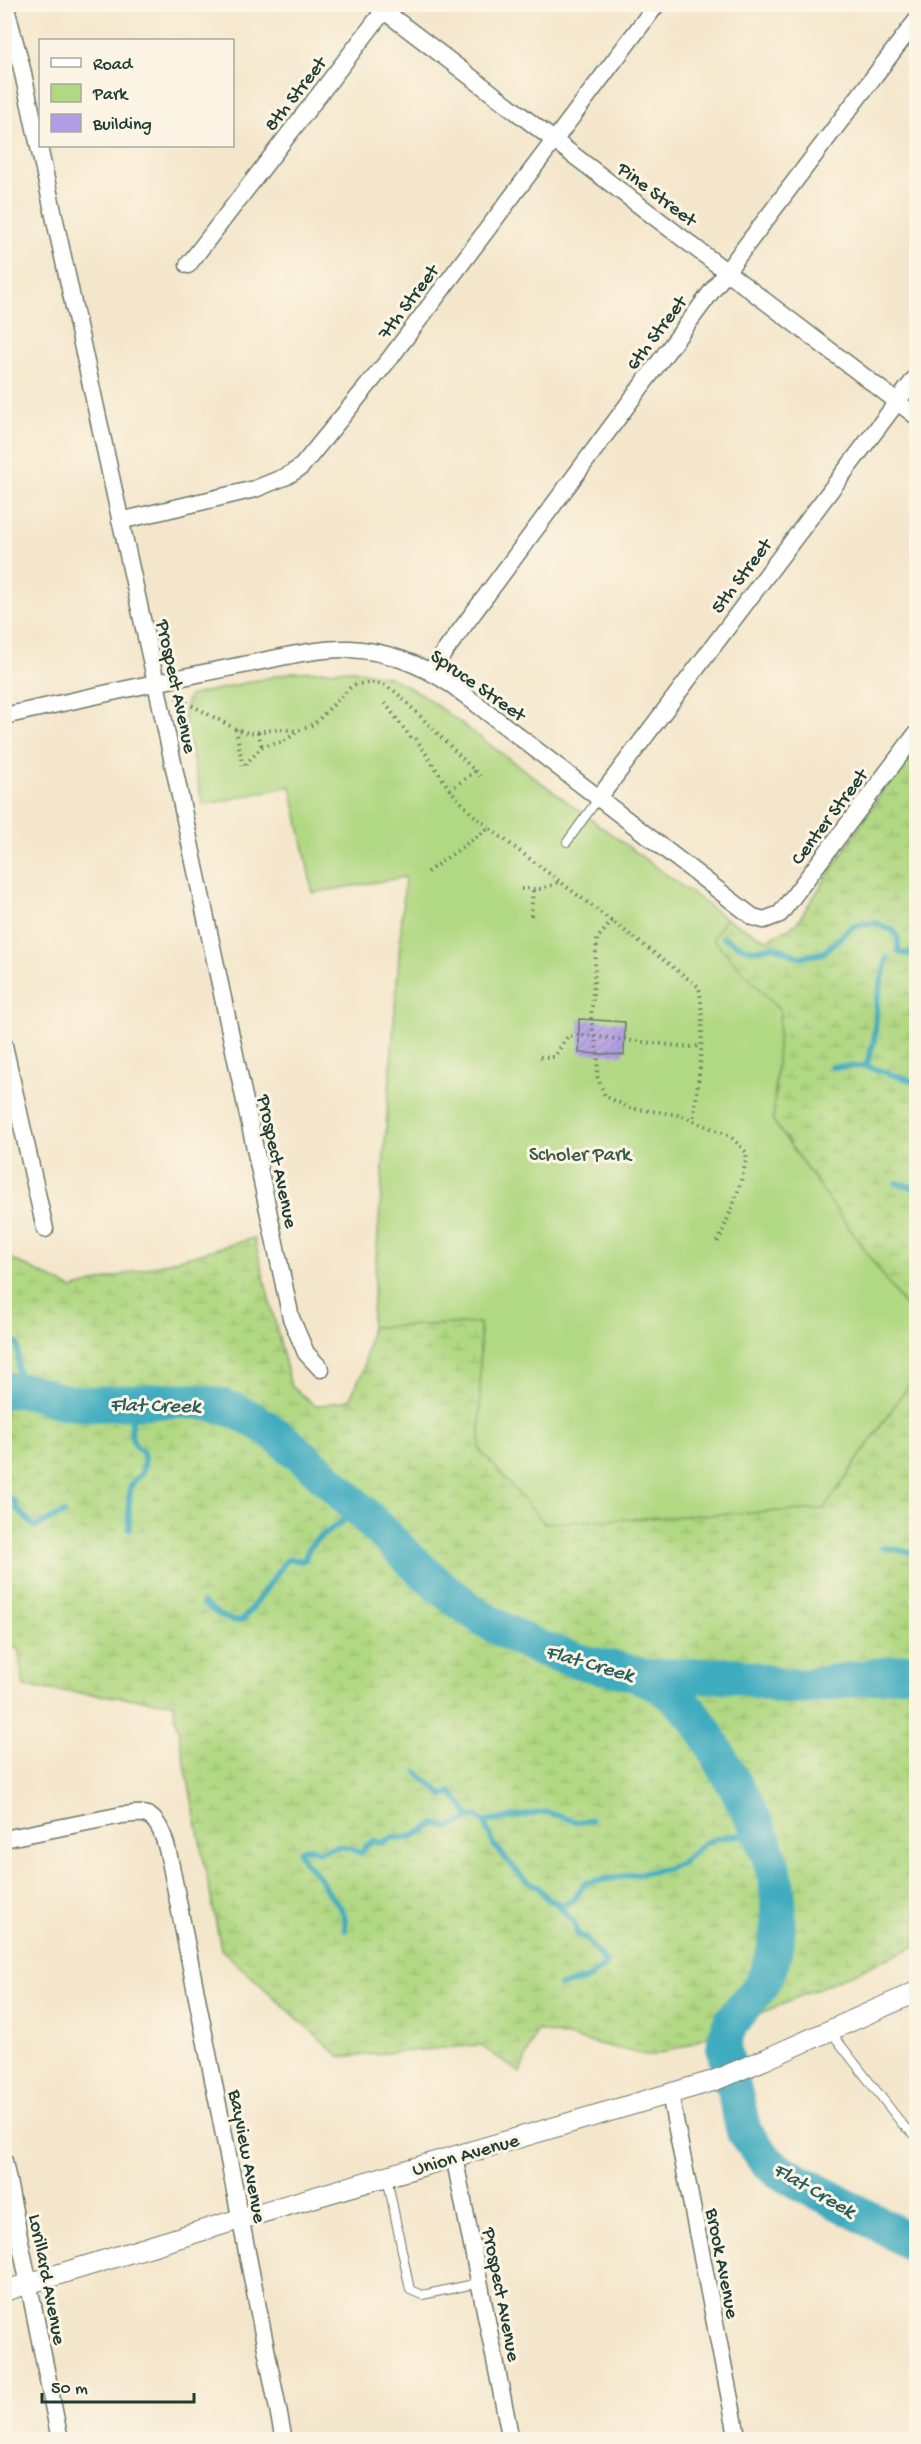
<svg xmlns="http://www.w3.org/2000/svg" width="921" height="2444" viewBox="0 0 921 2444" font-family="'Gochi Hand',sans-serif">
<style>
.wetland{fill:url(#wetland-marsh);stroke:#688a5b;stroke-width:1.5}
.green{fill:#b1d882;stroke:#688a5b;stroke-width:1.5}
.lines{fill:none;stroke-linecap:round;stroke-linejoin:round}
.stream{stroke:#41acbf;stroke-width:6}
.river{stroke:#41acbf;stroke-width:36}
.building{fill:url(#building-hatch)}
.service-casing{stroke:#6a7869;stroke-width:10}
.minor-casing{stroke:#6a7869;stroke-width:19}
.tertiary-casing{stroke:#6a7869;stroke-width:22}
.path{stroke:#6a7869;stroke-width:4;stroke-dasharray:1.5 4.5;stroke-linecap:butt}
.service{stroke:#fff;stroke-width:8}
.minor{stroke:#fff;stroke-width:16}
.tertiary{stroke:#fff;stroke-width:20}
.labels{text-anchor:middle;stroke-width:6;stroke-linejoin:round;paint-order:stroke}
.street-label{font-size:20px;fill:#1f3d34;stroke:#fcf5e5}
.park-label{font-size:20px;fill:#3c5c44;stroke:#fcf5e5}
.water-label{font-size:21px;font-style:italic;fill:#295e5e;stroke:#fcf5e5}
</style>
<defs>
<pattern id="wetland-marsh" width="20" height="14" patternUnits="userSpaceOnUse" patternTransform="scale(1.5)"><rect width="20" height="14" fill="#b1d882"/><path d="M1 5h8M5 5V1M11 12h8M15 12V8" fill="none" stroke="#98ba71"/></pattern>
<pattern id="building-hatch" width="6" height="6" patternUnits="userSpaceOnUse" patternTransform="scale(1.5)"><rect width="6" height="6" fill="#b29ce5"/><path d="M-1 1l2-2M0 6l6-6M5 7l2-2" fill="none" stroke="#9080ba"/></pattern>
</defs>
<rect width="100%" height="100%" fill="#fcf5e5"/>
<filter id="ink" filterUnits="userSpaceOnUse"><feTurbulence type="fractalNoise" baseFrequency=".0167" numOctaves="2"/><feDisplacementMap in="SourceGraphic" scale="12" xChannelSelector="R" yChannelSelector="G"/><feConvolveMatrix kernelMatrix="1 2 1 2 8 2 1 2 1" color-interpolation-filters="sRGB"/></filter>
<filter id="wash" filterUnits="userSpaceOnUse"><feTurbulence type="fractalNoise" baseFrequency=".008" numOctaves="4" result="noise"/><feDisplacementMap in="SourceGraphic" scale="24" xChannelSelector="R" yChannelSelector="G"/><feGaussianBlur stdDeviation="1.35" result="paint"/><feColorMatrix in="noise" values="0 0 0 0 0 0 0 0 0 0 0 0 0 0 0 0 0 1.4 0 .05"/><feComposite in="paint" operator="in"/></filter>
<g filter="url(#wash)">
<rect width="100%" height="100%" fill="#f4e6cb"/>
<g class="wetland">
<path d="M916 740V1322L773 1121 780 1011 712 939 725 918 767 940 796 924Z"/>
<path d="M254 1238 291 1386 316 1406 349 1400 363 1371 371 1327 480 1323V1450L824 1509 916 1374V1946L685 2046 650 2056 537 2030 520 2073 480 2045 340 2057 221 1949 173 1703 24 1687 18 1648 5 1649 4 1255 72 1289Z"/>
</g>
<path class="green" d="M353 670 389 677 421 694 725 918 713 939 780 1011 773 1121 916 1322V1374L824 1509 544 1523 480 1450V1323L371 1327 405 877 313 893 291 786 203 805 183 716 189 696 293 672Z"/>
<g class="lines">
<g class="stream">
<path d="M723 937 744 948 755 950 774 946 799 957 823 953 853 926 876 923 894 931 898 939V950L901 953 916 954"/>
<path d="M866 1066 874 1041 877 1001 887 958"/>
<path d="M831 1067 866 1066 916 1082"/>
<path d="M896 1183 916 1188"/>
<path d="M4 1334 18 1345V1389"/>
<path d="M4 1495 15 1502 17 1509 35 1527 64 1513"/>
<path d="M129 1529C129 1517 128 1503 130 1490 133 1473 148 1482 143 1452 124 1440 133 1422 135 1402"/>
<path d="M882 1547 916 1553"/>
<path d="M203 1603C215 1612 229 1625 244 1619L286 1561 291 1559 301 1561 305 1559 309 1548 316 1540 360 1509"/>
<path d="M913 1670 916 1686"/>
<path d="M417 1772 444 1796 451 1792 471 1817"/>
<path d="M484 1822 546 1812 578 1822 591 1820"/>
<path d="M558 1905 575 1924 577 1934 586 1938 606 1964 588 1979 560 1986"/>
<path d="M345 1930C346 1905 337 1907 326 1889 322 1884 321 1878 316 1873 309 1865 301 1862 300 1851 306 1846 312 1848 318 1852 337 1845 342 1844 361 1853L365 1847 374 1841 380 1843 395 1837 399 1839C415 1837 422 1831 436 1824L448 1828 476 1816 484 1822 494 1845 523 1878 538 1887 549 1900 563 1905 574 1900 585 1883 666 1869 681 1863 705 1843 717 1838 759 1833"/>
</g>
<g class="river">
<path d="M4 1391C29 1387 39 1395 61 1401 70 1403 81 1403 90 1404 129 1404 175 1396 212 1404 248 1411 275 1433 302 1456 361 1506 411 1569 475 1613 508 1636 547 1653 586 1663 604 1668 626 1669 643 1677 658 1683 675 1695 686 1707 703 1725 715 1749 727 1771 745 1804 767 1839 775 1877 782 1910 779 1956 761 1985 744 2011 727 2014 724 2049L744 2132 767 2162 779 2171 881 2225 916 2246"/>
<path d="M642 1677 734 1675 781 1686 801 1687 916 1670"/>
</g>
</g>
<g id="blocks">
<path class="building" d="M579 1019 625 1022 624 1055 579 1053Z"/>
</g>
</g>
<g filter="url(#ink)">
<use href="#blocks" fill-opacity="0" stroke="#6a7869" stroke-width="1.5"/>
<g class="lines">
<g class="service-casing">
<g id="service">
<path d="M567 842 598 799"/>
<path d="M830 2031 903 2125 916 2136"/>
<path d="M387 2177 410 2290 422 2295 479 2283"/>
</g>
</g>
<g class="minor-casing">
<g id="minor">
<path d="M5 4 22 69 156 683 291 1318 306 1353 321 1369"/>
<path d="M375 4 916 416"/>
<path d="M188 265 389 4"/>
<path d="M120 521 255 489 287 476 301 467 391 357 657 4"/>
<path d="M431 670 726 272 916 21"/>
<path d="M4 716C80 699 156 682 233 667 271 660 311 648 350 649 387 651 422 665 452 685L753 917 764 920 780 914 916 734"/>
<path d="M598 799 916 377"/>
<path d="M4 1045 45 1229"/>
<path d="M4 1839 122 1815C130 1815 139 1812 147 1815 165 1822 170 1863 174 1881L284 2440"/>
<path d="M670 2094 738 2440"/>
<path d="M454 2156 511 2440"/>
<path d="M4 2161 60 2440"/>
</g>
</g>
<g class="tertiary-casing">
<path id="tertiary" d="M4 2291 240 2219 713 2081 766 2059 916 1992"/>
</g>
<g class="path">
<path d="M176 697 236 729 248 733 280 729 297 731"/>
<path d="M385 703 411 738 416 739 450 790"/>
<path d="M236 729 243 767 262 747 285 741 298 731 314 724 350 688 356 684 373 683 382 684 396 692 480 776"/>
<path d="M258 732 262 747"/>
<path d="M475 771 450 790 471 813 489 828"/>
<path d="M427 872 489 828 699 987C706 1025 699 1081 693 1120"/>
<path d="M521 889H541L560 882"/>
<path d="M531 916 533 889"/>
<path d="M612 921 597 939 591 1020 598 1054 597 1076 605 1096 630 1108 680 1115 730 1136 747 1153C742 1185 731 1213 717 1243"/>
<path d="M540 1057H554L568 1036 580 1035 689 1047 700 1046"/>
</g>
<use href="#service" class="service"/>
<use href="#minor" class="minor"/>
<use href="#tertiary" class="tertiary"/>
</g>
</g>
<g class="labels">
<g class="street-label">
<text transform="translate(294 93) rotate(-52)" y="7">8th Street</text>
<text transform="translate(658 193) rotate(37)" y="7">Pine Street</text>
<text transform="translate(407 301) rotate(-53)" y="7">7th Street</text>
<text transform="translate(655 332) rotate(-53)" y="7">6th Street</text>
<text transform="translate(740 575) rotate(-53)" y="7">5th Street</text>
<text transform="translate(479 684) rotate(35)" y="7">Spruce Street</text>
<text transform="translate(178 686) rotate(78)" y="7">Prospect Avenue</text>
<text transform="translate(828 816) rotate(-53)" y="7">Center Street</text>
<text transform="translate(279 1161) rotate(78)" y="7">Prospect Avenue</text>
<text transform="translate(465 2153) rotate(-16)" y="7">Union Avenue</text>
<text transform="translate(249 2156) rotate(79)" y="7">Bayview Avenue</text>
<text transform="translate(724 2263) rotate(79)" y="7">Brook Avenue</text>
<text transform="translate(49 2279) rotate(79)" y="7">Lorillard Avenue</text>
<text transform="translate(503 2294) rotate(79)" y="7">Prospect Avenue</text>
</g>
<g class="park-label">
<text x="580" y="1160">Scholer Park</text>
</g>
<g class="water-label">
<text transform="translate(155 1404) rotate(1)" y="7">Flat Creek</text>
<text transform="translate(590 1662) rotate(16)" y="7">Flat Creek</text>
<text transform="translate(815 2189) rotate(30)" y="7">Flat Creek</text>
</g>
</g>
<rect width="921" height="2444" fill="none" stroke="#fcf5e5" stroke-width="24"/>
<rect x="39" y="39" width="195" height="108" fill="#fcf5e5" stroke="#a4ab9e" stroke-width="1.5"/>
<rect x="51" y="58" width="30" height="9" fill="#ffffff" stroke="#a4ab9e" stroke-width="1.5"/>
<text x="93" y="69" font-size="18" fill="#1f3d34">Road</text>
<rect x="51" y="84" width="30" height="18" fill="#b1d882" stroke="#a4ab9e" stroke-width="1.5"/>
<text x="93" y="99" font-size="18" fill="#1f3d34">Park</text>
<rect x="51" y="114" width="30" height="18" fill="#b29ce5" stroke="#a4ab9e" stroke-width="1.5"/>
<text x="93" y="129" font-size="18" fill="#1f3d34">Building</text>
<path d="M42 2393v9h152v-9" fill="none" stroke="#1f3d34" stroke-width="3"/>
<text x="51" y="2393" font-size="18" fill="#1f3d34" stroke="#fcf5e5" stroke-width="4.5" paint-order="stroke">50 m</text>
</svg>
